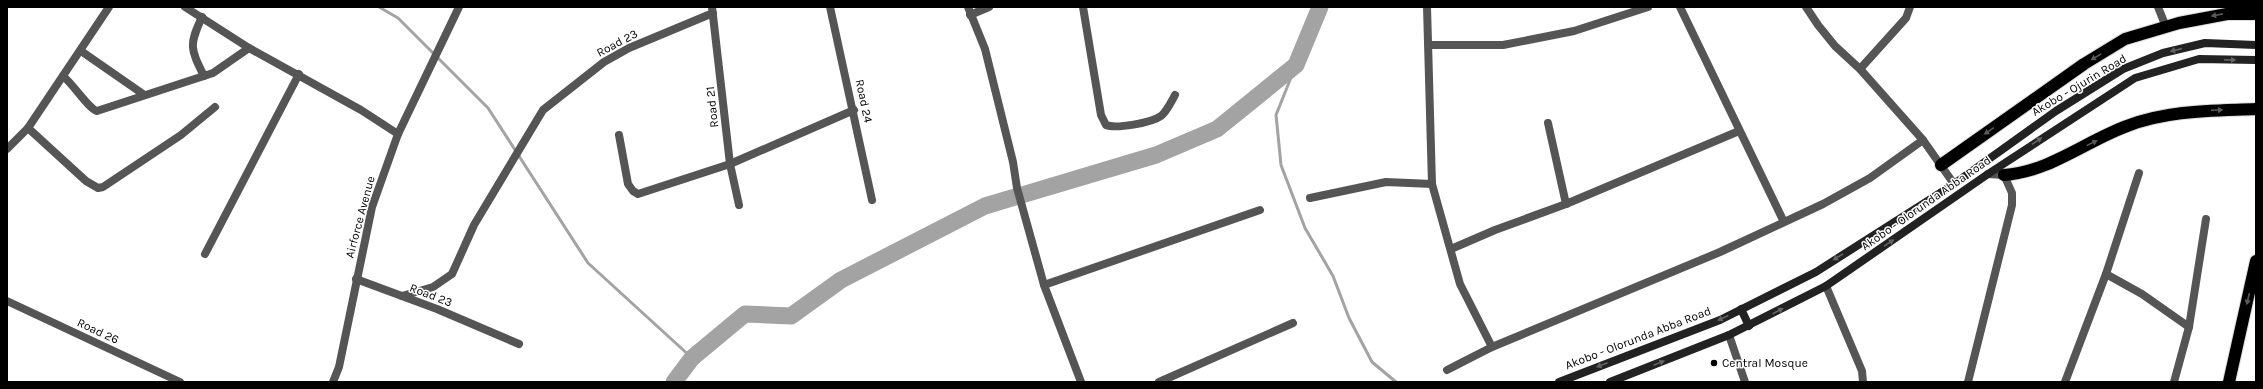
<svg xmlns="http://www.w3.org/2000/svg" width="2263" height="389" viewBox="0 0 2263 389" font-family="Karla,sans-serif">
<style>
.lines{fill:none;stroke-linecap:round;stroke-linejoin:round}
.stream{stroke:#a3a3a3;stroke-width:3}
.river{stroke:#a3a3a3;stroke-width:17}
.motorway-casing{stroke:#dbdbdb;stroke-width:14}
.minor{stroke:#555;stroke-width:8}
.tertiary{stroke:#555;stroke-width:8}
.secondary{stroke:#222;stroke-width:8}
.motorway{stroke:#000;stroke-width:12}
.oneway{fill:#595959}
.oneway2{fill:#646464}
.poi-dot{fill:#000;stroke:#fff;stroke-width:1.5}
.labels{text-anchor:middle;stroke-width:3;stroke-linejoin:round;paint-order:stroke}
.street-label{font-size:12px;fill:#000;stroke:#fff}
.poi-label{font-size:12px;fill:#000;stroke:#fff;text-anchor:start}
</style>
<rect width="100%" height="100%" fill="#fff"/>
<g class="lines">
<g class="stream">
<path d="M379 7 398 18 488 108 588 263 692 358"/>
<path d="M1296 65 1276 115 1281 165 1305 228 1333 276 1349 318 1372 362 1396 382"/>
</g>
<path class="river" d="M674 382 692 358 745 314 791 316 841 280 985 206 1156 155 1217 129 1296 65 1320 7"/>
<g class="motorway-casing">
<g id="motorway">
<path d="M1941 165 2084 64 2125 39 2179 23 2227 14H2256"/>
<path d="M2004 175C2049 172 2086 141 2127 126 2168 110 2213 111 2256 109"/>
<path d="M2229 382 2256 261"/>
</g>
</g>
<g class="minor">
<path d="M185 7 249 48 361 110 398 134"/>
<path d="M712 7 730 164 739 205"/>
<path d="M830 7 872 200"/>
<path d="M968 7 985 49 1013 162 1017 188 1044 285 1081 382"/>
<path d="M1083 7 1101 115 1106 125C1116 129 1151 123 1161 116 1167 111 1171 102 1175 95"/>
<path d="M1427 7 1432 184 1460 284 1492 347"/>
<path d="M1680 7 1784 222"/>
<path d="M2158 7 2166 27"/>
<path d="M970 15 989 7"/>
<path d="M202 17C189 45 190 48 204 76"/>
<path d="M1429 45H1503L1574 31 1648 7"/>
<path d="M81 51 143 94"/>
<path d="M1860 69 1906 18 1910 7"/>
<path d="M63 76C73 84 89 109 97 111L213 73 249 48"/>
<path d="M1548 123 1566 204"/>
<path d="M28 128 86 181 98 188 103 187 181 135 215 107"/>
<path d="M619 135 628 184 633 191 638 194 730 164 854 110"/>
<path d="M7 149 28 128 109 7"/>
<path d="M1310 198 1386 182 1432 184"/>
<path d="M1451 249 1495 230 1566 204 1739 131"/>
<path d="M205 254 299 74"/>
<path d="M2106 274 2142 294 2189 327"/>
<path d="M356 279 437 309 519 344"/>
<path d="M1044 285 1260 210"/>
<path d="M1826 286 1862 371 1863 382"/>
<path d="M402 296 433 287 452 274 474 225 543 110 604 62 629 48 713 13"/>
<path d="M7 301 180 382"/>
<path d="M1729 335 1745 382"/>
<path d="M1447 370 1492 347 1720 252 1823 204 1870 178 1923 140"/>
<path d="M333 382 339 367 372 207 398 134 459 7"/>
<path d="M1159 382 1293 323"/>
<path d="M1968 382 2012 205V193L2004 175 1988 174"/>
<path d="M2065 382 2106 274 2139 173"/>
<path d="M2174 382 2189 327 2206 219"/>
</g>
<path class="tertiary" d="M1806 7 1818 25 1835 46 1860 69 1923 140 1954 184"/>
<g class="secondary">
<path d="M1741 309 1749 326"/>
<path d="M1559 382 1720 320 1816 272 1954 184 2056 111 2123 69 2163 53 2205 43 2256 45"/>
<path d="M1610 382 1729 335 1826 286 1988 174 2135 78 2199 59 2256 60"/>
</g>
<use href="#motorway" class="motorway"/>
</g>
<defs><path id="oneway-solid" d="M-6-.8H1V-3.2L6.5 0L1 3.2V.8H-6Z"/></defs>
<g class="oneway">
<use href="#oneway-solid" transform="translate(2217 15) rotate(169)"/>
<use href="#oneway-solid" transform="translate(2096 57) rotate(149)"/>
<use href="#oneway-solid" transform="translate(2217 110) rotate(-3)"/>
<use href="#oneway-solid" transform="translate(1989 131) rotate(145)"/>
<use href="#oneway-solid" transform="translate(2092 143) rotate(-26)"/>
<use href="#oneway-solid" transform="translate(2248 299) rotate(103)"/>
</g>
<g class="oneway2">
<use href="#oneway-solid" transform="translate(2176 50) rotate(167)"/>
<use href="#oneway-solid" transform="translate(2230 60) rotate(1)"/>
<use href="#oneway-solid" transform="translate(2037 141) rotate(-34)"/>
<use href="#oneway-solid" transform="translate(1889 243) rotate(-34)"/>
<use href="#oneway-solid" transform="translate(1838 257) rotate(148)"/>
<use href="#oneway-solid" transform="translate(1778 311) rotate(-27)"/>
<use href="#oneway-solid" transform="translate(1723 318) rotate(155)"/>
<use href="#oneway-solid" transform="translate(1659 363) rotate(-22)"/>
<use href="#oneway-solid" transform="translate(1602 365) rotate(159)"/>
</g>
<circle class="poi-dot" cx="1714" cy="363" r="4"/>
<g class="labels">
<g class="street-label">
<text transform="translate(617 43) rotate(-28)" y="4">Road 23</text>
<text transform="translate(2079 85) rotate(-31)" y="4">Akobo - Ojurin Road</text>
<text transform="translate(864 101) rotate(78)" y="4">Road 24</text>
<text transform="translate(712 107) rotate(-96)" y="4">Road 21</text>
<text transform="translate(1926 203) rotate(-35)" y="4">Akobo - Olorunda Abba Road</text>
<text transform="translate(360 217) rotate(-75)" y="4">Airforce Avenue</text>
<text transform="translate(431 295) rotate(21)" y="4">Road 23</text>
<text transform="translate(98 331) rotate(25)" y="4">Road 26</text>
<text transform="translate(1638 338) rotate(-21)" y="4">Akobo - Olorunda Abba Road</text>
</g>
<g class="poi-label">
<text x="1722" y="367">Central Mosque</text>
</g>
</g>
<rect width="2263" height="389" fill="none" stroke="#000000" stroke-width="16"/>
</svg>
